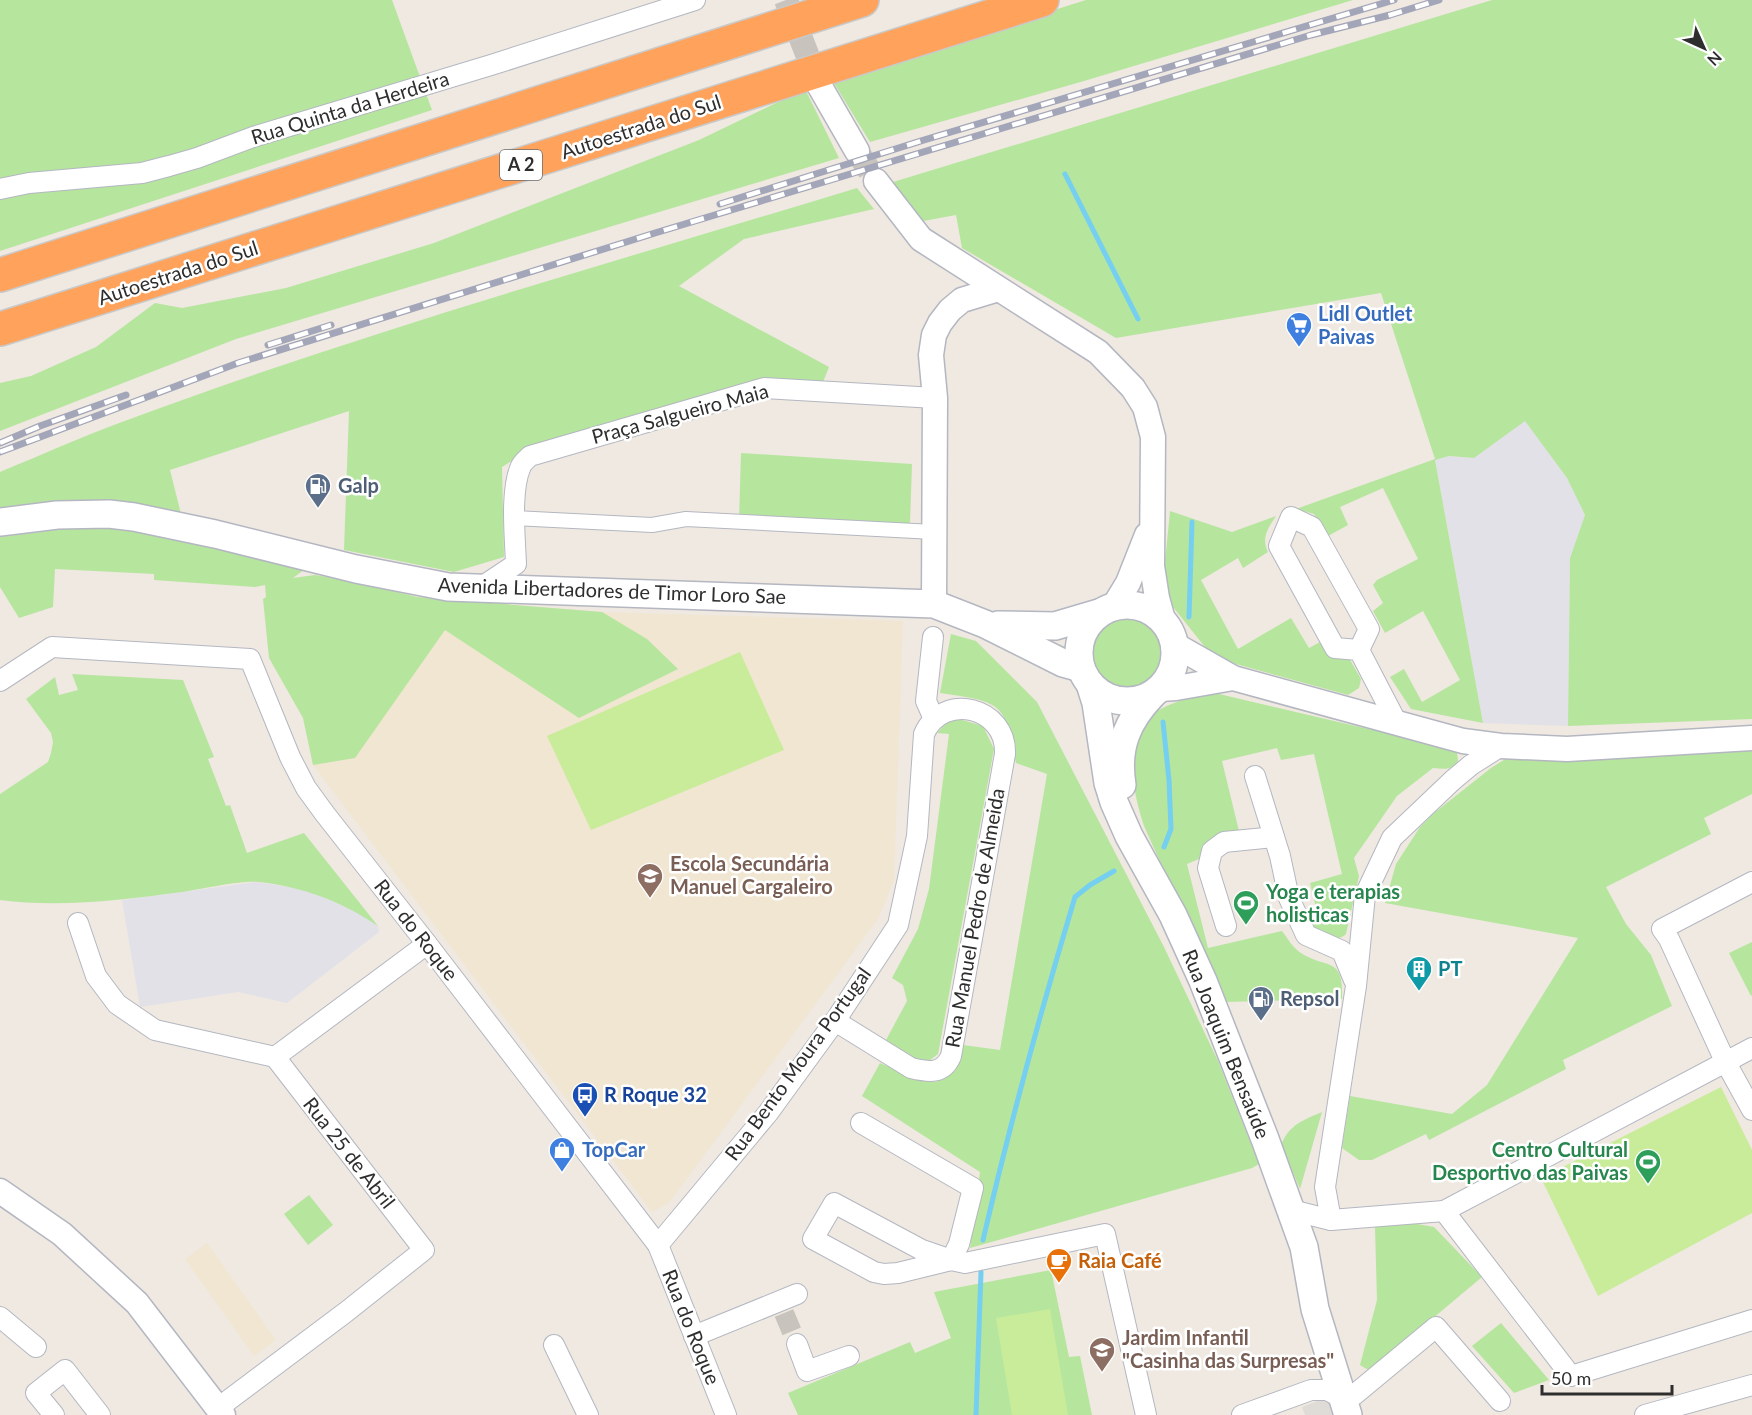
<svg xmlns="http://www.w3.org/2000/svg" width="1752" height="1415" viewBox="0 0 1752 1415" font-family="Lato,sans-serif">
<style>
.industrial{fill:#e3e1e8}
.education{fill:#f0e6d1}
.green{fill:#b6e59e}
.pitch{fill:#c9ec9a}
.plaza{fill:#dfdcd8}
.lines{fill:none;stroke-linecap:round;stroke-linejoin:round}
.stream{stroke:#75cff0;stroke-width:5}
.minor-tunnel{stroke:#c8c4bd;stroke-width:20;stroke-dasharray:20 10;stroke-linecap:butt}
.tertiary-tunnel{stroke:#c8c4bd;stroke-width:24;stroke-dasharray:24 12;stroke-linecap:butt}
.pedestrian-casing{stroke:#b4b7c1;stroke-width:16}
.minor-casing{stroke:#b4b7c1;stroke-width:22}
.tertiary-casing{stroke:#b4b7c1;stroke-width:27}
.secondary-casing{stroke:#b4b7c1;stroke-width:30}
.motorway-casing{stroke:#c9c9c9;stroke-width:36}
.pedestrian{stroke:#fff;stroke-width:14}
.minor{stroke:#fff;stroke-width:20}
.tertiary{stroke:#fff;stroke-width:24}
.secondary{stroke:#fff;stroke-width:27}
.motorway{stroke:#ffa35c;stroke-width:33}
.rail-casing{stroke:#a3a6b8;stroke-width:7}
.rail{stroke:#fff;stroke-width:4.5;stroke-dasharray:14;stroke-linecap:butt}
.labels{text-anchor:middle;stroke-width:5;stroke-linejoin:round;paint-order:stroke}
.shield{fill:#fff;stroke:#6d6d6d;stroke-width:1.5}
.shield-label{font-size:18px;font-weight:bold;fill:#2e2e2e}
.street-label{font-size:20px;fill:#2e2e2e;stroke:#fff}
.shop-label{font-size:20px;font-weight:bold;fill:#366cbe;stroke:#fff;text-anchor:start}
.service-label{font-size:20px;font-weight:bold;fill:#4e5e75;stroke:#fff;text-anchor:start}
.education-label{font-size:20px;font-weight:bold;fill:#785e54;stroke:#fff;text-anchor:start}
.leisure-label{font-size:20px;font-weight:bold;fill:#27864d;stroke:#fff;text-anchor:start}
.culture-label{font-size:20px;font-weight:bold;fill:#0d838f;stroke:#fff;text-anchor:start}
.transit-label{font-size:20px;font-weight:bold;fill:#164399;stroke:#fff;text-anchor:start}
.food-label{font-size:20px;font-weight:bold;fill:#c56008;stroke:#fff;text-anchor:start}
</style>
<rect width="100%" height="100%" fill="#efe9e1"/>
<g class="industrial">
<path d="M1525 420 1567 478 1585 515 1570 558 1568 726 1483 723 1435 459 1449 456 1474 458Z"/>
<path d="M256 882 303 889 327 898 354 909 378 926 379 932 287 1003 238 992 140 1007 122 900Z"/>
</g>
<g class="education">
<path d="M315 575 361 583 417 597 602 612 903 621 894 880 878 919 669 1203 652 1212 313 765 276 589Z"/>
<path d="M207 1243 276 1340 254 1356 185 1259Z"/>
</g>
<g class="green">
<path d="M0 0H392L432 110 0 251Z"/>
<path d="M1086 0H1353L1084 81 870 142 832 80Z"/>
<path d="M1492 0H1752V719L1568 726 1570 558 1585 515 1567 478 1525 421 1474 458 1449 456 1435 460 1483 723 1411 709 1390 677 1404 669 1422 702 1460 680 1423 611 1385 633 1373 611 1383 603 1373 585 1377 580 1418 559 1383 488 1340 507 1348 525 1328 536 1314 514 1296 509 1435 459 1381 293 1116 338 962 248 956 215 918 222 893 182Z"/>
<path d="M805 89 839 158 236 339 0 431V383L31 376 96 347 155 303 182 308 286 288 434 243 699 140Z"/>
<path d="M857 188 874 209 744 239 679 286 829 367 823 382 526 452 502 467 504 557 454 572 344 550 349 411 170 470 181 514 84 500 0 514V472C41 455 81 437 122 422 363 332 611 263 857 188Z"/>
<path d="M741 453 912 464 910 524 739 522Z"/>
<path d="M1170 511 1232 532 1276 516C1268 528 1261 538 1268 552L1243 568 1238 558 1201 580 1238 649 1291 618 1309 648 1320 642 1330 654 1349 658 1361 679 1359 688 1348 695 1225 661 1213 655 1205 647 1165 597 1163 583Z"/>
<path d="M79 527 120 528 309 566 293 578 315 575 361 583 417 597 602 612 647 639 678 669 579 718 445 630 355 758 313 765 303 718 269 658 263 599 266 597 265 585 255 587 154 580V574L55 569 53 607 19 618 0 587V537Z"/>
<circle cx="1126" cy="655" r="39"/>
<path d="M951 634 976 641 1037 702 1164 947 1218 1061 1259 1164 1252 1168 970 1248 980 1172 862 1096 880 1063 921 1081 936 1082 955 1071 963 1045 1000 1050 1047 774 1016 763C1006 701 1000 702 940 693Z"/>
<path d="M72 674 183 680 214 757 208 759 226 806 230 805 247 853 304 833 378 926C341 901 303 887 259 882 241 880 202 889 182 892 122 900 60 908 0 900V794L48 762 51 753 53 742 51 733 26 699 55 677 59 695 78 690Z"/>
<path d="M1219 694 1454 749 1457 752 1458 761C1452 771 1443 769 1433 768L1397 796 1354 858 1359 876 1346 934C1336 945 1313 930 1307 920L1318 916 1310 883 1342 874 1314 754 1281 760 1277 748 1222 761 1239 831C1218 836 1204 835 1199 859L1187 864 1208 948 1282 931C1288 939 1293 948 1301 953 1327 970 1344 955 1342 999L1223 1002 1144 826C1135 799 1126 758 1138 731 1150 705 1194 695 1219 694Z"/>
<path d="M952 717 983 726 994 749 938 1054 925 1064 904 1054 886 1040 907 1001 903 985 892 978 918 929 929 889 949 734 937 733Z"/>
<path d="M1752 748V794L1704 818 1711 834 1606 887 1626 924 1651 955 1672 1006 1563 1060 1566 1069 1429 1140 1426 1134 1372 1160H1359L1342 1148 1350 1096 1452 1114 1487 1085 1578 938 1385 903 1396 864 1420 827 1434 813 1491 768 1507 758Z"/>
<path d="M1752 942V995L1751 996 1729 953Z"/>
<path d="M1322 1112 1300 1189 1281 1145C1289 1125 1303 1120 1322 1112Z"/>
<path d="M309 1195 333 1225 308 1245 284 1214Z"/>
<path d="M1412 1223 1434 1227 1482 1277 1370 1371 1360 1365 1377 1300 1375 1227Z"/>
<path d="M1051 1270 1069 1357 1080 1356 1092 1415H798L788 1393 910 1342 915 1353 951 1338 934 1292Z"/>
<path d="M1501 1323 1549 1380 1514 1393 1472 1346Z"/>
</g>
<g class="pitch">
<path d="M740 652 784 750 591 830 547 736Z"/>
<path d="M1721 1087 1752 1150V1213L1598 1296 1541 1178Z"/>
<path d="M1050 1309 1068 1415H1012L996 1318Z"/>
</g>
<path class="plaza" d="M1320 1400 1329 1403 1333 1415H1305L1302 1407Z"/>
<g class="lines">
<g class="stream">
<path d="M1065 174 1138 319"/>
<path d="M1189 617 1192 522"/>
<path d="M1163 722 1169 780 1171 829 1164 847"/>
<path d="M983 1240C1010 1124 1041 1010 1075 897L1090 885 1114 871"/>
<path d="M976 1415 981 1272"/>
</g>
<path class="minor-tunnel" d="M784 1313 797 1344"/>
<g class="tertiary-tunnel">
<path d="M786 0 819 85"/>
<path d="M857 151 876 181"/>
</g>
<g class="pedestrian-casing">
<path id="pedestrian" d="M514 518 652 525 686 519 934 532"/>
</g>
<g class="minor-casing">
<g id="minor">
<path d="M0 189 29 183 142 173 169 166 197 158 253 137 491 65 695 0"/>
<path d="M480 588 516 564C515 537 510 490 521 466 523 462 527 459 530 456L764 388 935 398"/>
<path d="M933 637 926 701 934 719"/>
<path d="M1359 650 1335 648 1279 546 1291 517 1312 527 1369 629 1359 650 1397 723"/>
<path d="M0 681 52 647 250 659 290 757 306 788 325 814 427 944 658 1245 726 1415"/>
<path d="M1255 776 1280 856 1289 898 1306 935 1342 951 1354 980"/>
<path d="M1752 882 1662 929 1669 939 1725 1061 1752 1110"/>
<path d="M78 923 96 976 117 1004 155 1030 275 1057 424 1250 346 1312 218 1408"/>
<path d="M1226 926 1208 868 1212 851 1224 842 1274 837"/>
<path d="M275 1057 427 944"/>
<path d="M861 1123 973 1188 959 1244 951 1260 922 1250 834 1203 813 1239 874 1272 884 1274 898 1273 951 1260 965 1263 1105 1234 1146 1415"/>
<path d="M1291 1210 1331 1220 1444 1211 1752 1048"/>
<path d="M1444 1211 1571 1376 1752 1320"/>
<path d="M1331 1220 1325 1187 1356 986 1365 895 1392 838 1453 780 1471 765 1501 746"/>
<path d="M658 1245 768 1113 835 1021 898 925 917 836 924 734C943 691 1007 707 1005 754L951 1056C943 1075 928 1072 911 1068L835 1021"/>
<path d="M0 1317 36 1347"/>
<path d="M694 1336 797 1294"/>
<path d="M797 1344 807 1371 849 1356"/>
<path d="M554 1345 588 1415"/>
<path d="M1354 1395 1436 1327 1500 1401"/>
<path d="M54 1415 36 1393 65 1370 100 1415"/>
<path d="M1242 1415 1311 1390H1327L1342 1398"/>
<path d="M1645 1415 1752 1385"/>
</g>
</g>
<g class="tertiary-casing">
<g id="tertiary">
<path d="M819 85 857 151"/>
<path d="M876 181 921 239 1098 352 1133 388 1145 407 1153 437 1152 566 1157 598 1163 620"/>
<path d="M934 604 935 398 931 355 934 335 940 323 950 310 962 300 998 289"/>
<path d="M1114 606 1128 583 1147 535"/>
<path d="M1175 645 1233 678 1463 741 1501 746 1567 749 1752 738"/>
<path d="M1160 689 1176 688 1233 678"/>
<path d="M0 1191 62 1234 137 1303 223 1415"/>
</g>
</g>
<g class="secondary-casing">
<g id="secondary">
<path d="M0 522 57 515 109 514 134 517 215 534 356 569 448 587 934 604 985 624 1063 663 1081 668"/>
<circle cx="1127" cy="653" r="48"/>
<path d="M998 625 1055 626 1099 613"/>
<path d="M1090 684 1096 703 1108 783 1114 802 1129 836 1173 915 1203 981 1265 1139 1304 1247 1315 1309 1348 1415"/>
<path d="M1122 785C1116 747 1127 721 1153 694"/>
</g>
</g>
<g class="motorway-casing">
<g id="motorway">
<path d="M0 275 862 0"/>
<path d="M0 329 1042 0"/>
</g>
</g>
<use href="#pedestrian" class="pedestrian"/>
<use href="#minor" class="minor"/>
<use href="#tertiary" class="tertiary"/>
<use href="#secondary" class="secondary"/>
<use href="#motorway" class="motorway"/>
<g class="rail-casing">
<g id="rail">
<path d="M720 204 924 140 1394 0"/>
<path d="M268 345 331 325"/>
<path d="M0 443 40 426 126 395"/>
<path d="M0 452 238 363 655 233 1311 35 1390 15 1439 0"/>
</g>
</g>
<use href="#rail" class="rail"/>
</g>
<defs>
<g id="supermarket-pin" transform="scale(1.35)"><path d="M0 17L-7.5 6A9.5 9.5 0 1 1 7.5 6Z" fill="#3f7fe0" stroke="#fff"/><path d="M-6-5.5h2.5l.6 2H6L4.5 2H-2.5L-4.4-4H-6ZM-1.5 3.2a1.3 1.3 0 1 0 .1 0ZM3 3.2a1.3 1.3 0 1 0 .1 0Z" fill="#fff"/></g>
<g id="fuel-pin" transform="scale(1.35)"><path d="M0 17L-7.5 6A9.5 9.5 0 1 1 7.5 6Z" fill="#5c6f8a" stroke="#fff"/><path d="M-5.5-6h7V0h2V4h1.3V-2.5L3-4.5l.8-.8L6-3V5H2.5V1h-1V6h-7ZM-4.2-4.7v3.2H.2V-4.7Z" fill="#fff"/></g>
<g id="school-pin" transform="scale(1.35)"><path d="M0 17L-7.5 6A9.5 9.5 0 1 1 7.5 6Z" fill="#8d6e63" stroke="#fff"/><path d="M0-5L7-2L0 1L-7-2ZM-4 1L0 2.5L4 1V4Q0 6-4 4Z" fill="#fff"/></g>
<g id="stadium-pin" transform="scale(1.35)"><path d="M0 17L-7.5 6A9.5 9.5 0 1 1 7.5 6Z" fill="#2e9e5b" stroke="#fff"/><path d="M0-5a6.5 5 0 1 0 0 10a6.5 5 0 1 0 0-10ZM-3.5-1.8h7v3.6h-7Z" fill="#fff"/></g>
<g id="building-pin" transform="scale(1.35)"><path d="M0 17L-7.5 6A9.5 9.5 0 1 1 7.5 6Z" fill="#0f9aa8" stroke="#fff"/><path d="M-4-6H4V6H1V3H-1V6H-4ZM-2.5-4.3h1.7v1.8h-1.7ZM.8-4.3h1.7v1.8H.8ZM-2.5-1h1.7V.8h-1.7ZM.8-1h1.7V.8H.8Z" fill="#fff"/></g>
<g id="bus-pin" transform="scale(1.35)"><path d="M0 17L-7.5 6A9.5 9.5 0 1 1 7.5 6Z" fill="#1a4fb4" stroke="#fff"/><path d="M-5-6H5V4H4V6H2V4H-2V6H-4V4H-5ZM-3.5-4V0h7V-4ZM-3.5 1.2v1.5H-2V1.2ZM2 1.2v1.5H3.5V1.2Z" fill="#fff"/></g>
<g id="shop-pin" transform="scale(1.35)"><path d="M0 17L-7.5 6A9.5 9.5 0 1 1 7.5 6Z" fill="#3f7fe0" stroke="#fff"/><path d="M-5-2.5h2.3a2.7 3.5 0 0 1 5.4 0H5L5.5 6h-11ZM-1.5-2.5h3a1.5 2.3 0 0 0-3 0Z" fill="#fff"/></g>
<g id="cafe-pin" transform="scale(1.35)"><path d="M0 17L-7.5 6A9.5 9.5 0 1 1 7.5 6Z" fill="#e8710a" stroke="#fff"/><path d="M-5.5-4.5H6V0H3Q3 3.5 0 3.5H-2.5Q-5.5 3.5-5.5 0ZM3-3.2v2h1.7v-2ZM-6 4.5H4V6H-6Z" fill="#fff"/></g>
</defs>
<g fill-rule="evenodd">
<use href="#supermarket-pin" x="1299" y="325"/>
<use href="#fuel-pin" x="318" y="486"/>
<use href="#school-pin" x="650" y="876"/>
<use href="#stadium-pin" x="1246" y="903"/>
<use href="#building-pin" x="1419" y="969"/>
<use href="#fuel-pin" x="1261" y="999"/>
<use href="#bus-pin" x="585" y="1095"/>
<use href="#shop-pin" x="562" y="1150"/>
<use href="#stadium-pin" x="1648" y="1162"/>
<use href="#cafe-pin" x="1059" y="1261"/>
<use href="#school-pin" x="1102" y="1350"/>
</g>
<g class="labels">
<rect class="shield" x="500" y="150" width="42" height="30" rx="4.5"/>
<g class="shield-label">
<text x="521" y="171">A 2</text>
</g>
<g class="street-label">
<text transform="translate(350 108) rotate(-17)" y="7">Rua Quinta da Herdeira</text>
<text transform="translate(641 127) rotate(-18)" y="7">Autoestrada do Sul</text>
<text transform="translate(178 273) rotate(-18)" y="7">Autoestrada do Sul</text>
<text transform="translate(680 414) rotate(-15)" y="7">Praça Salgueiro Maia</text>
<text transform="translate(612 591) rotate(2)" y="7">Avenida Libertadores de Timor Loro Sae</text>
<text transform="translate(975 918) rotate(-80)" y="7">Rua Manuel Pedro de Almeida</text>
<text transform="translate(416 930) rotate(52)" y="7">Rua do Roque</text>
<text transform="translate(1226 1044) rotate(68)" y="7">Rua Joaquim Bensaúde</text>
<text transform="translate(798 1064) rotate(-54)" y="7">Rua Bento Moura Portugal</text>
<text transform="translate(349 1153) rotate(52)" y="7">Rua 25 de Abril</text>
<text transform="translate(691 1327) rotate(68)" y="7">Rua do Roque</text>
</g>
<g class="shop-label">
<text x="1318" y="321">Lidl Outlet<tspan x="1318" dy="23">Paivas</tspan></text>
<text x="582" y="1157">TopCar</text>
</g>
<g class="service-label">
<text x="338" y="493">Galp</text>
<text x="1280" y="1006">Repsol</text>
</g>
<g class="education-label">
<text x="670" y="871">Escola Secundária<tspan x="670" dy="23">Manuel Cargaleiro</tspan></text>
<text x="1122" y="1345">Jardim Infantil<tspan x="1122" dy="23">"Casinha das Surpresas"</tspan></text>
</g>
<g class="leisure-label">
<text x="1266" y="899">Yoga e terapias<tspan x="1266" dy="23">holisticas</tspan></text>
<text x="1628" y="1157" text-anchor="end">Centro Cultural<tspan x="1628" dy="23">Desportivo das Paivas</tspan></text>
</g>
<g class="culture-label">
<text x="1438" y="976">PT</text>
</g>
<g class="transit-label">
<text x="604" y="1102">R Roque 32</text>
</g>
<g class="food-label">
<text x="1078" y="1268">Raia Café</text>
</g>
</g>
<g transform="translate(1704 48) rotate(135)" stroke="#ffffff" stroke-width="4.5" paint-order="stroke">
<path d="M0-4.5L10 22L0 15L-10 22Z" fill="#2e2e2e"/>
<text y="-9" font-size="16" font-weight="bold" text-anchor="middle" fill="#2e2e2e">N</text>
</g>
<path d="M1542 1385v9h130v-9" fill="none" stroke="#2e2e2e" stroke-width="3"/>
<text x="1551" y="1385" font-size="18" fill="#2e2e2e" stroke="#ffffff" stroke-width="4.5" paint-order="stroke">50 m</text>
</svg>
